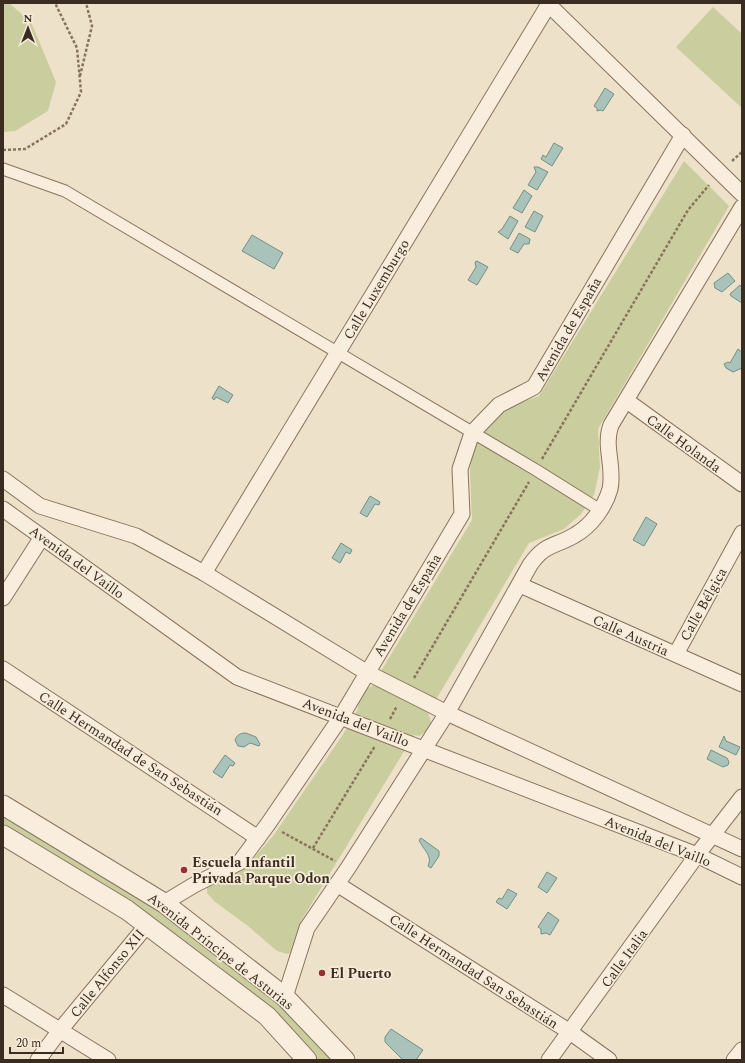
<svg xmlns="http://www.w3.org/2000/svg" width="745" height="1063" viewBox="0 0 745 1063" font-family="Spectral,serif">
<style>
.green{fill:#cacd9d}
.water{fill:#aac3ba;stroke:#709187}
.lines{fill:none;stroke-linecap:round;stroke-linejoin:round}
.pedestrian-casing{stroke:#8a725e;stroke-width:13}
.minor-casing{stroke:#8a725e;stroke-width:17}
.tertiary-casing{stroke:#8a725e;stroke-width:21}
.path{stroke:#8a725e;stroke-width:2.5;stroke-dasharray:3 2;stroke-linecap:butt}
.pedestrian{stroke:#f9eedd;stroke-width:11}
.minor{stroke:#f9eedd;stroke-width:15}
.tertiary{stroke:#f9eedd;stroke-width:19}
.poi-dot{fill:#992f36;stroke:#f6ebd9;stroke-width:1.5}
.labels{text-anchor:middle;stroke-width:3.5;stroke-linejoin:round;paint-order:stroke}
.street-label{font-size:14px;fill:#3b2c21;stroke:#f6ebd9}
.poi-label{font-size:14px;font-weight:bold;fill:#3b2c21;stroke:#f6ebd9;text-anchor:start}
</style>
<rect width="100%" height="100%" fill="#eee1c9"/>
<g class="green">
<path d="M3 3H9L31 22 56 82 48 111 15 131 3 132Z"/>
<path d="M713 7 742 34V108L676 47Z"/>
<path d="M684 161 729 206 598 429 600 467 594 495 581 514 564 529 529 543 428 713 431 722 430 729 419 736 414 735 301 921 295 951 287 954 277 951 248 926 214 901 207 893V884L245 868 273 836 342 736 358 709 357 702 364 690 372 686 472 520 470 471 473 447 485 427 505 408 539 396Z"/>
<path d="M3 814 166 911 285 1008 333 1060H317L276 1015 220 967 155 919 3 827Z"/>
</g>
<g class="water">
<path d="M605 88 614 94 603 111 601 110 597 111V108L594 106Z"/>
<path d="M554 143 563 148 552 166 541 159 543 155 546 157Z"/>
<path d="M534 167H538L548 172 537 190 528 185 536 172Z"/>
<path d="M524 190 532 196 522 213 513 208Z"/>
<path d="M534 211 543 216 535 232 525 227Z"/>
<path d="M510 216 518 221 508 239 498 232 502 229Z"/>
<path d="M519 233 530 239 529 244H524L518 253 510 249Z"/>
<path d="M252 235 283 253 274 269 242 251Z"/>
<path d="M477 261 488 267 477 285 468 280 476 267 475 262Z"/>
<path d="M728 273 735 281 722 292 715 288 714 283Z"/>
<path d="M740 285 742 288V303L731 296 730 294Z"/>
<path d="M738 349 742 352V368L733 372 726 368 724 364 728 362 730 363Z"/>
<path d="M219 386 233 395 228 403 216 397 214 400 212 398Z"/>
<path d="M370 496 380 502 379 505 375 504 367 517 360 513Z"/>
<path d="M646 517 657 524 644 546 633 540Z"/>
<path d="M341 543 352 550 350 554 346 552 340 563 332 558Z"/>
<path d="M246 733 256 737 260 744 259 746 250 743 244 747 238 746 235 740C237 735 240 733 246 733Z"/>
<path d="M724 736 726 741 740 747 736 755 719 747Z"/>
<path d="M711 750 727 758 729 762 728 765 723 767 707 759Z"/>
<path d="M225 755 235 763 233 766 230 765 222 778 213 772Z"/>
<path d="M421 838 439 851V856L431 868 428 866C433 855 423 850 419 840Z"/>
<path d="M547 872 557 878 547 893 538 887Z"/>
<path d="M508 889 517 894 507 909 496 902 499 898 502 899Z"/>
<path d="M548 912 559 920 550 935 546 933 541 934V929L538 927Z"/>
<path d="M391 1029 423 1050 416 1060H403L385 1042V1037Z"/>
</g>
<g class="lines">
<g class="pedestrian-casing">
<path id="pedestrian" d="M3 169 65 191 536 470 600 510"/>
</g>
<g class="minor-casing">
<g id="minor">
<path d="M547 3 742 194"/>
<path d="M627 401 742 484"/>
<path d="M3 479 40 506 136 536 204 573 366 672 447 713 742 849"/>
<path d="M3 509 237 677 697 855 742 877"/>
<path d="M204 573 549 4"/>
<path d="M520 585 742 684"/>
<path d="M3 598 42 537"/>
<path d="M676 654 742 533"/>
<path d="M3 669 258 838"/>
<path d="M337 884 570 1032 609 1060"/>
<path d="M164 903 194 885 240 862 268 824 341 717 462 514 460 469 472 433 499 405 534 387 683 135"/>
<path d="M3 995 108 1060"/>
<path d="M285 997 307 928 348 868 447 713 530 565C545 543 555 547 575 535 591 526 605 507 610 489 615 467 603 446 611 425L742 207"/>
<path d="M38 1060 61 1029 147 925"/>
<path d="M549 1060 697 855 742 797"/>
<path d="M734 1060 742 1050"/>
</g>
</g>
<g class="tertiary-casing">
<g id="tertiary">
<path d="M3 805 164 903 285 997 345 1060"/>
<path d="M3 835 127 910 267 1016 307 1060"/>
</g>
</g>
<g class="path">
<path d="M80 76 92 26 86 3"/>
<path d="M3 150 25 149 66 124 81 92 77 48 55 3"/>
<path d="M732 161 742 152"/>
<path d="M542 459 688 210 709 185"/>
<path d="M414 678 529 482"/>
<path d="M390 719 397 706"/>
<path d="M282 832 335 861"/>
<path d="M313 848 375 746"/>
</g>
<use href="#pedestrian" class="pedestrian"/>
<use href="#minor" class="minor"/>
<use href="#tertiary" class="tertiary"/>
</g>
<g class="poi-dot">
<circle cx="184" cy="870" r="4"/>
<circle cx="322" cy="973" r="4"/>
</g>
<g class="labels">
<g class="street-label">
<text transform="translate(376 289) rotate(-59)" y="5">Calle Luxemburgo</text>
<text transform="translate(568 329) rotate(-60)" y="5">Avenida de España</text>
<text transform="translate(684 443) rotate(36)" y="5">Calle Holanda</text>
<text transform="translate(77 562) rotate(36)" y="5">Avenida del Vaillo</text>
<text transform="translate(703 604) rotate(-61)" y="5">Calle Bélgica</text>
<text transform="translate(407 605) rotate(-59)" y="5">Avenida de España</text>
<text transform="translate(631 635) rotate(24)" y="5">Calle Austria</text>
<text transform="translate(356 722) rotate(21)" y="5">Avenida del Vaillo</text>
<text transform="translate(131 753) rotate(33)" y="5">Calle Hermandad de San Sebastián</text>
<text transform="translate(658 841) rotate(22)" y="5">Avenida del Vaillo</text>
<text transform="translate(221 951) rotate(38)" y="5">Avenida Príncipe de Asturias</text>
<text transform="translate(624 958) rotate(-54)" y="5">Calle Italia</text>
<text transform="translate(474 971) rotate(33)" y="5">Calle Hermandad San Sebastián</text>
<text transform="translate(107 973) rotate(-51)" y="5">Calle Alfonso XII</text>
</g>
<g class="poi-label">
<text x="192" y="867">Escuela Infantil<tspan x="192" dy="16">Privada Parque Odon</tspan></text>
<text x="330" y="978">El Puerto</text>
</g>
</g>
<rect width="745" height="1063" fill="none" stroke="#3b2c21" stroke-width="8"/>
<g transform="translate(28 28)" stroke="#f6ebd9" stroke-width="3" paint-order="stroke">
<path d="M0-3L7 15L0 10L-7 15Z" fill="#3b2c21"/>
<text y="-6" font-size="11" font-weight="bold" text-anchor="middle" fill="#3b2c21">N</text>
</g>
<path d="M10 1047v6h53v-6" fill="none" stroke="#3b2c21" stroke-width="2"/>
<text x="16" y="1047" font-size="12" fill="#3b2c21" stroke="#f6ebd9" stroke-width="3" paint-order="stroke">20 m</text>
</svg>
